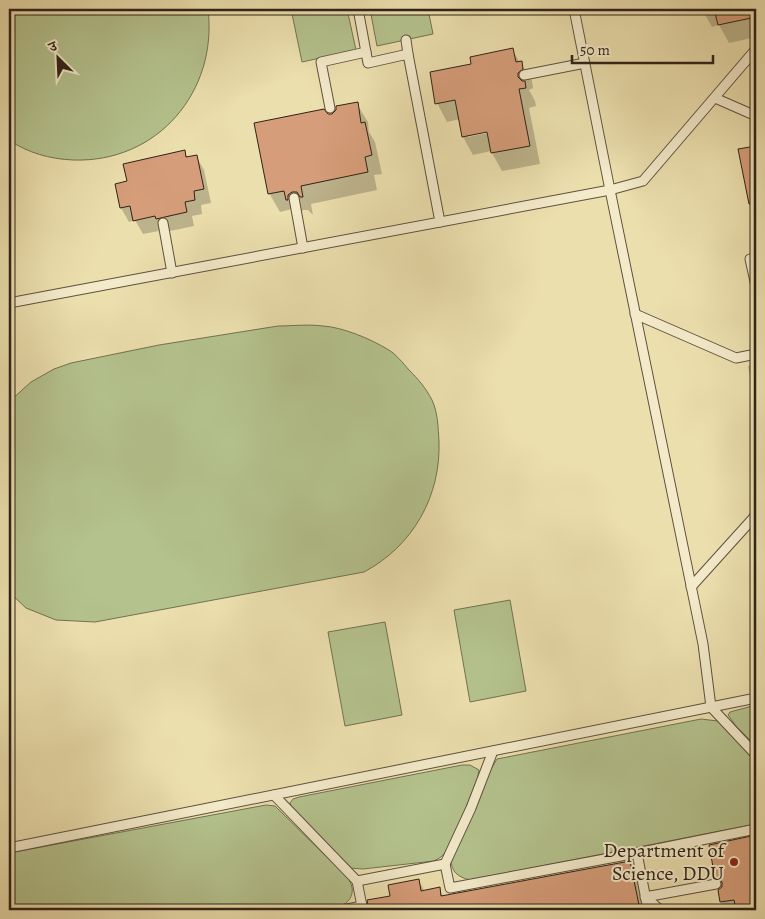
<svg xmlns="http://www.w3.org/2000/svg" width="765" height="919" viewBox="0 0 765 919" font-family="Alegreya,'Noto Serif Devanagari',serif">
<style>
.green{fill:#b4c28d;stroke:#727252}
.shadow{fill:#0003;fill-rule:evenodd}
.building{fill:#d59d79;stroke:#2f2218}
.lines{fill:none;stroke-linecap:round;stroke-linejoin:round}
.service-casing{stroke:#5e513e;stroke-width:11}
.service{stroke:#f3eaca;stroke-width:9}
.poi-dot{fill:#8f2418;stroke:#f3eaca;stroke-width:2}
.labels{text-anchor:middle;stroke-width:4;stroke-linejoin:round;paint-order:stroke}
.poi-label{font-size:20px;fill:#2f2218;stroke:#f3eaca;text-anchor:end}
</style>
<rect width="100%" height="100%" fill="#ecdfae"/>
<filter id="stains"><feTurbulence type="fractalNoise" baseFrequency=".004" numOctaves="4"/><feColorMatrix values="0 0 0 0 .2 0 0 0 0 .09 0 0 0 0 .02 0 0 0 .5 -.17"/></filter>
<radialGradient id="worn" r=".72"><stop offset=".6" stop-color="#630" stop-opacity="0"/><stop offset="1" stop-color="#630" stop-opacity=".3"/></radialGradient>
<g class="green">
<path d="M9 9H208C218 91 158 163 73 160 50 159 28 153 9 140Z"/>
<path d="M291 9H347L356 50 302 62Z"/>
<path d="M370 9H428L433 34 377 46Z"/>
<path d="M278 326C293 326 308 324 323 326 342 327 371 339 387 349 395 353 403 363 409 370 418 379 426 388 432 400 438 413 438 427 439 441 441 496 413 546 364 572L95 622 56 620 26 608 9 592V403L10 401 31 382 54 369 71 363 159 345Z"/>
<path d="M510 600 526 691 470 702 454 610Z"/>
<path d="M385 622 402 715 345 726 328 632Z"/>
<path d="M756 705V746L736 726 728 715 730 712Z"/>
<path d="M701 719 718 721 756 760V824L470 880C458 877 451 872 451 859L491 769 497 759Z"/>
<path d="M462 765H470L479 770 477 781 450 847 441 857 434 861 363 869 349 868 292 809 290 803 293 799 299 797Z"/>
<path d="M266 805 275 806 347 877C360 894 347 907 330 910H9V853Z"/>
</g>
<g class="shadow">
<path d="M702 9H756V37L729 43 719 25 712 27Z"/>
<path d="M512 50 532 81 533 88 529 90 535 101 536 106 529 108 540 164 502 171 491 151 473 155 463 137 460 119 447 122 437 103 473 65ZM492 130 493 132 468 137V135Z"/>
<path d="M357 104 368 122 369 132 375 142 382 174 374 175 377 190 311 204 313 215 308 210H303L298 214 292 209 280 212 269 193 327 115H332Z"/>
<path d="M756 147V202L739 150Z"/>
<path d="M184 152 188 158 196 156 204 170 211 203 201 205 202 214 192 216 194 226 165 232 164 230 143 234 135 220 129 222 121 208 128 182Z"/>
<path d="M756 365V407L748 366Z"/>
<path d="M756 837V910H723L719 890 722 888 716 877 710 846Z"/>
<path d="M630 862 640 880 646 910H372L378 909 392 897 419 881 425 892 439 889 443 896Z"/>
</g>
<g class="building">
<path d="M714 9H756V17L718 25Z"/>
<path d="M513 48 516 62 522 61 523 69 518 73V77L522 81H525L526 88 519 89 530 146 491 153 487 132 462 137 455 100 435 104 430 72 471 64 470 57Z"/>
<path d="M358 102 361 123 365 122 372 155 365 157 368 172 301 186 303 197H300L297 192H292L288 195V200H286L284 191 268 194 254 123 324 109 328 114H332L336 110V106Z"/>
<path d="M756 146V203L749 204 738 149Z"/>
<path d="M185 150 186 157 197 155 204 189 194 191 195 200 185 202 187 212 156 219 155 216 133 221 130 206 120 208 115 184 127 181 123 164Z"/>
<path d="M756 835V910H736L734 900 720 902 718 890 722 887V882L719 878H715L709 845Z"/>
<path d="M630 861 640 910H593L592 907 574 910H366L368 905 367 900 390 896 388 885 419 879 421 891 440 887 441 896Z"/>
</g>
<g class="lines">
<g class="service-casing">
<g id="service">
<path d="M358 9 368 63 408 54 440 222"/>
<path d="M574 9 610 190 703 644 711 707 756 755"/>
<path d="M406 40 408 54"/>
<path d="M524 75 585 63"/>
<path d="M715 98 756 116"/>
<path d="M330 108 321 62 366 52"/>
<path d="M294 198 303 248"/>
<path d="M163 223 172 273"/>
<path d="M750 259 756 286"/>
<path d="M9 303 610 190 643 181 756 49"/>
<path d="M635 314 736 358 756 354"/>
<path d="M691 587 756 515"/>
<path d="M274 795 357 881"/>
<path d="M9 848 756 698"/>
<path d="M637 853 648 910"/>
<path d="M445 864 471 808 493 751"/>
<path d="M645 897 716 884"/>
<path d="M646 897 660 910"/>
<path d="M342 910 362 906 357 881 445 864 450 888 637 853 756 829"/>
</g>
</g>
<use href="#service" class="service"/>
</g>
<circle class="poi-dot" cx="734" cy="862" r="5"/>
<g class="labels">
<g class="poi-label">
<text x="724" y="857">Department of<tspan x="724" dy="23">Science, DDU</tspan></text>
</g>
</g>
<rect width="765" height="919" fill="none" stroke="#ecdfae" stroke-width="30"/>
<rect x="10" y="10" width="745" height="899" fill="none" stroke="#2f2218" stroke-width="2.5"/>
<rect x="15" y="15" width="735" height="889" fill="none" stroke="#2f2218"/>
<g transform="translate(58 58) rotate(336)" stroke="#f3eaca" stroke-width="4" paint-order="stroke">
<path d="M0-4L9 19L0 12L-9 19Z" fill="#2f2218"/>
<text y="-8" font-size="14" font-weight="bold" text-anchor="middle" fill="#2f2218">उ</text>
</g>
<path d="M572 55v8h141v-8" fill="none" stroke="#2f2218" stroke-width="2.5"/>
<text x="580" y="55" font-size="15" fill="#2f2218" stroke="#f3eaca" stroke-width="4" paint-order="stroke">50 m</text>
<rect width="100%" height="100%" filter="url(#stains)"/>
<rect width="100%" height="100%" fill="url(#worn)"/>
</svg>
